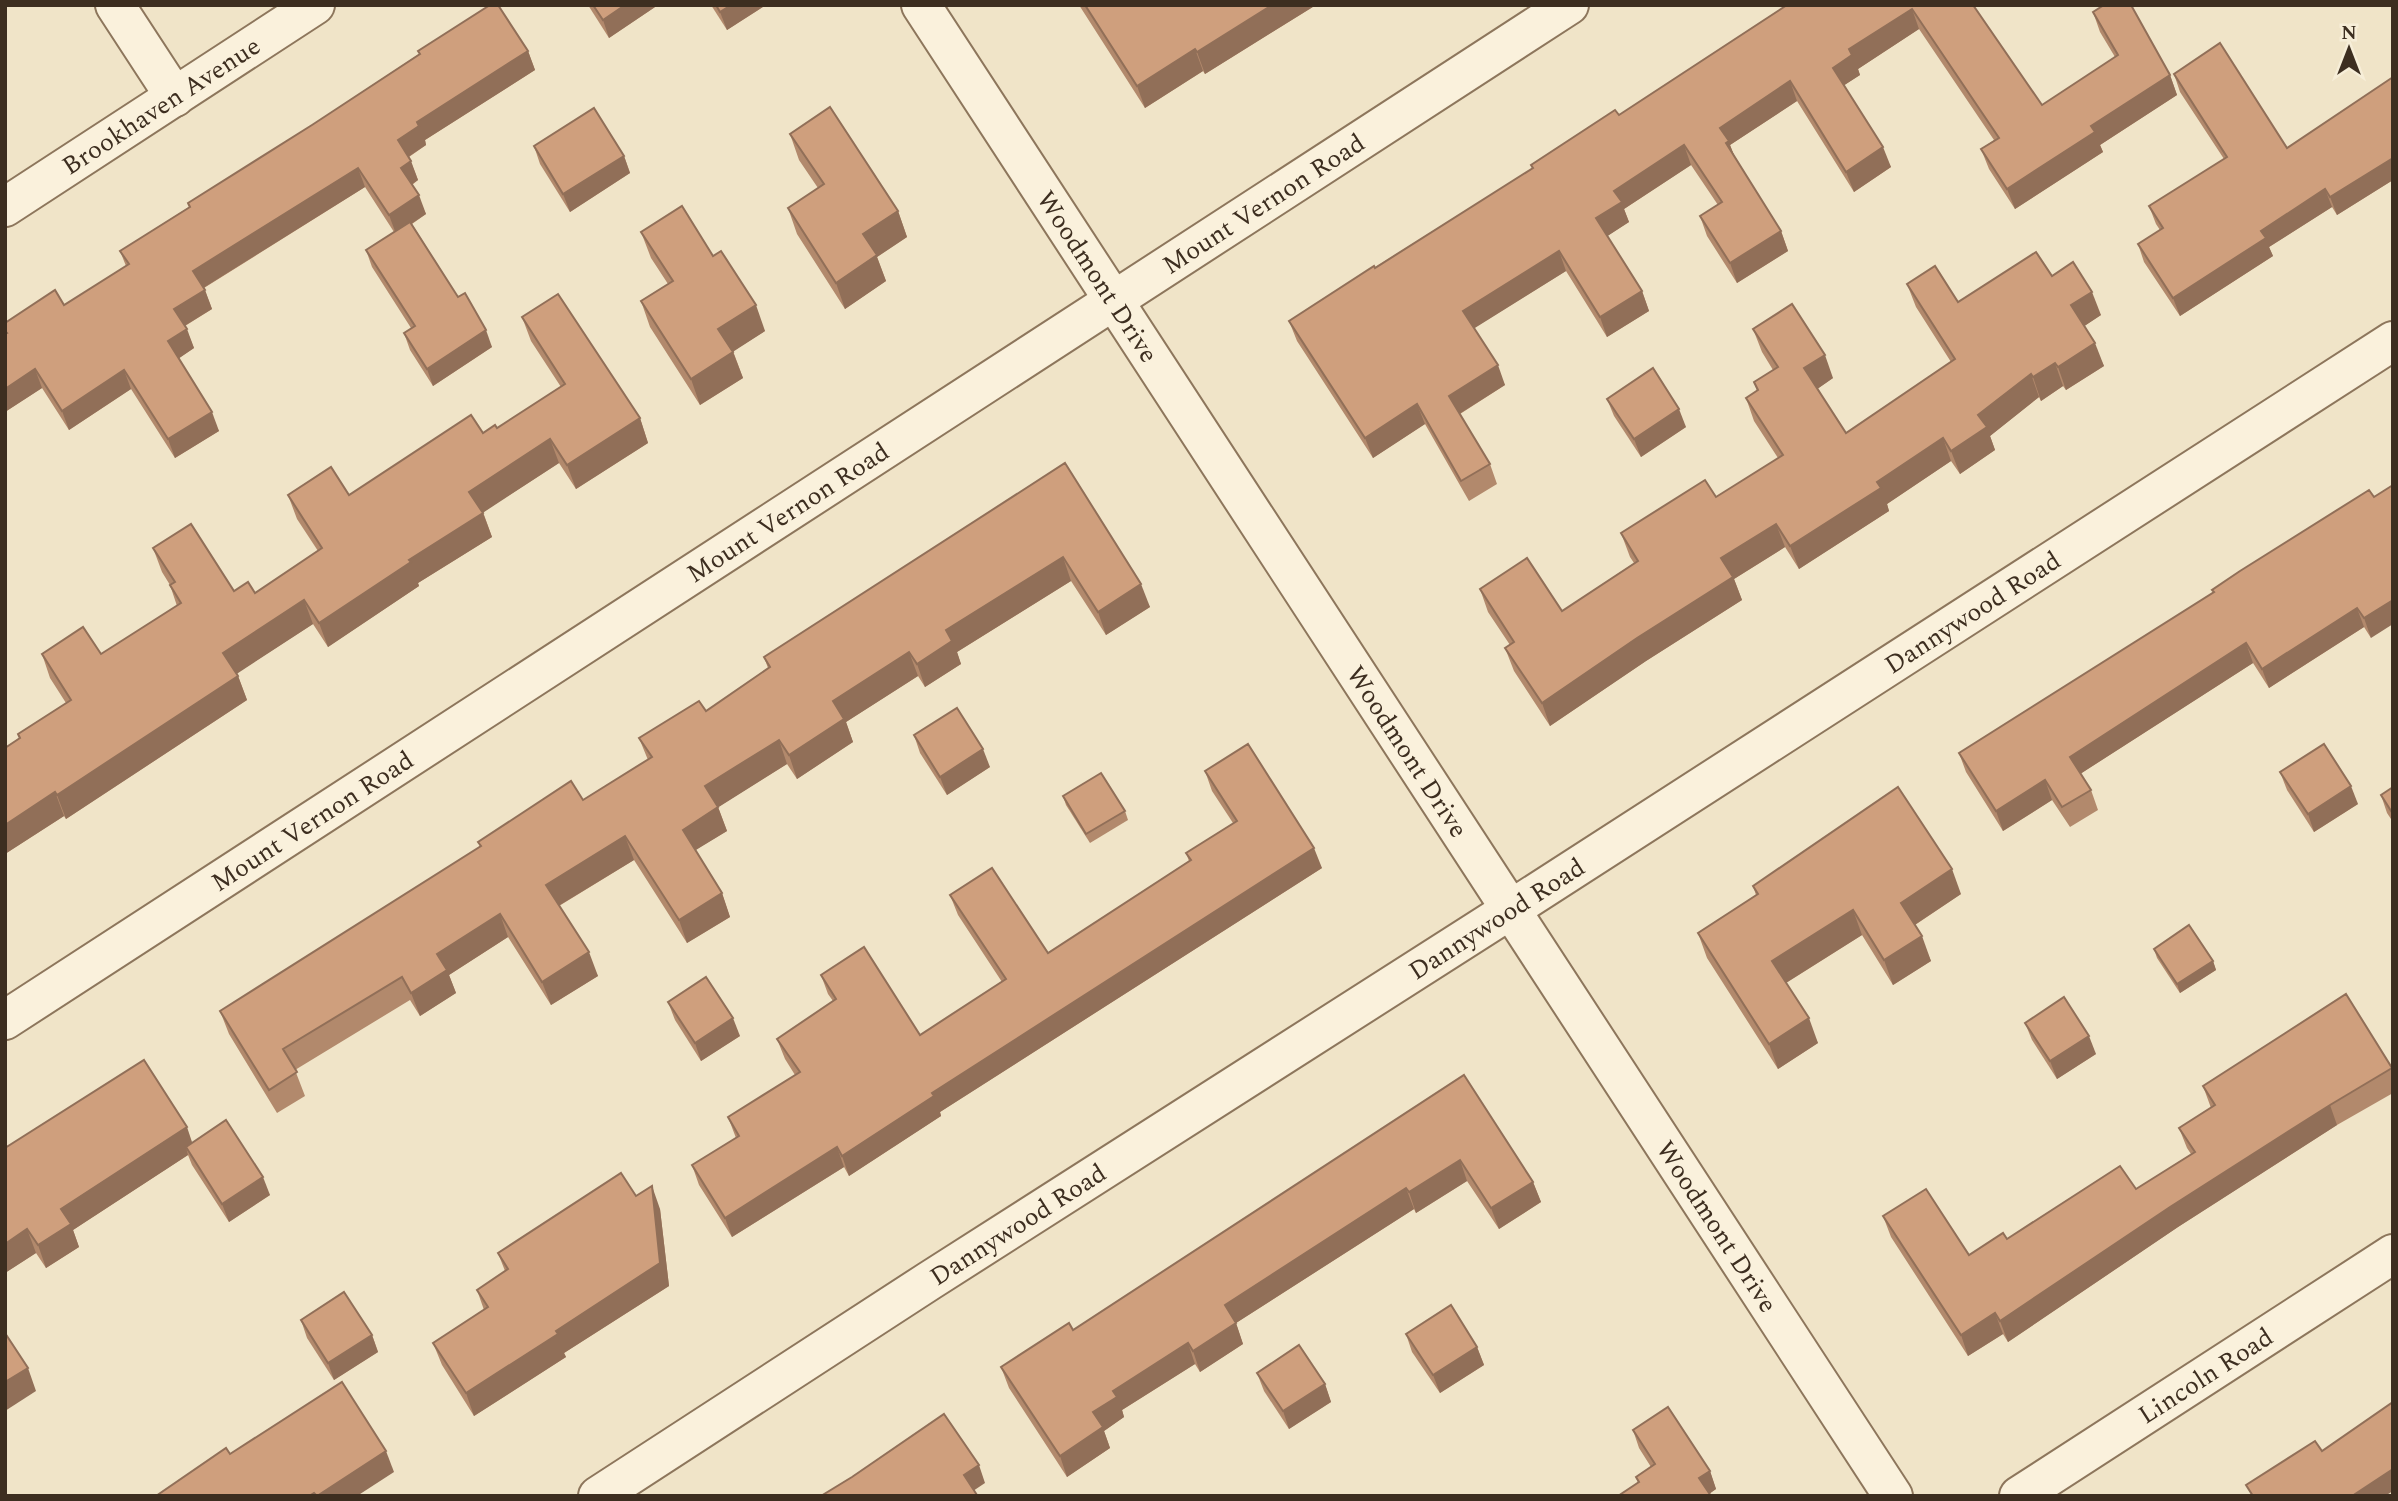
<svg xmlns="http://www.w3.org/2000/svg" width="2398" height="1501" viewBox="0 0 2398 1501" font-family="Spectral,serif">
<style>
.lines{fill:none;stroke-linecap:round;stroke-linejoin:round}
.street-casing{stroke:#8d765c;stroke-width:42}
.street{stroke:#faf1dc;stroke-width:38}
.wall{fill:#b2896c}
.shaded-wall{fill:#916f58}
.building{fill:#cf9f7d;stroke:#916f58;stroke-width:2}
.labels{text-anchor:middle;stroke-width:6;stroke-linejoin:round;paint-order:stroke}
.street-label{font-size:26px;fill:#3d2e20;stroke:#f7eed8}
</style>
<rect width="100%" height="100%" fill="#f0e4c8"/>
<g class="lines">
<g class="street-casing">
<g id="street">
<path d="M115 5 175 97"/>
<path id="s1" d="M921 5 1893 1496"/>
<path id="s2" d="M5 207 315 5"/>
<path id="s3" d="M5 1020 1569 5"/>
<path id="s4" d="M598 1496 929 1281 1510 910 2393 341"/>
<path id="s5" d="M2019 1496 2393 1254"/>
</g>
</g>
<use href="#street" class="street"/>
</g>
<g class="wall">
<path d="M588 5H658L609 38Z"/>
<path d="M711 5H766L727 30Z"/>
<path d="M1079 5H1316L1205 74 1203 71 1145 108Z"/>
<path d="M1787 5H1973L2042 105 2115 57 2100 32 2093 12 2170 75 2177 95 2100 145 2103 152 2015 209 1989 169 1981 149 1994 140 1919 29 1858 69 1860 75 1844 85 1891 167 1854 192 1797 101 1730 145 1734 155 1781 231 1788 251 1737 283 1707 236 1700 216 1718 205 1691 165 1624 209 1629 222 1607 236 1642 291 1649 311 1607 337 1566 271 1474 328 1505 385 1460 414 1490 464 1497 484 1469 501 1425 424 1373 458 1297 341 1289 321 1532 169 1531 165 1619 115Z"/>
<path d="M418 51H528L535 70 425 140 426 145 409 157 418 180 412 185 426 214 412 224 458 297 492 347 433 386 410 350 404 333 411 328 372 267 366 250 394 232 365 187 204 288 212 309 185 326 194 348 179 358 219 431 175 458 131 389 69 430 42 388 5 412V323L64 305 126 266 120 251 189 207 188 203 312 125 419 54Z"/>
<path d="M2174 74 2287 148 2393 77V180L2337 215 2332 207 2269 247 2273 256 2180 316 2144 262 2138 244 2160 230 2156 224 2149 206 2224 159 2180 92Z"/>
<path d="M790 134 898 211 907 237 877 257 886 281 845 309 797 234 788 208 818 188 799 160Z"/>
<path d="M534 146 624 156 630 173 570 212 540 164Z"/>
<path d="M641 232 713 256 765 331 733 351 743 378 700 405 650 327 641 301 668 284 651 258Z"/>
<path d="M2052 276 2101 315 2084 326 2104 366 2066 390 2063 386 2041 401 2039 397 1990 436 1995 450 1960 474 1951 461 1887 504 1889 511 1799 569 1785 547 1734 579 1742 600 1646 661 1550 726 1514 671 1505 648 1510 645 1488 612 1480 589 1562 611 1634 563 1630 557 1621 533 1716 497 1778 458 1754 421 1746 398 1757 391 1754 382 1773 370 1762 352 1753 329 1833 378 1817 389 1846 433 1951 362 1916 307 1907 284 1958 302Z"/>
<path d="M522 317 640 418 648 443 576 489 559 463 483 512 492 537 418 583 419 586 328 647 313 624 237 673 247 700 66 819 64 816 5 854V748L19 738 18 734 66 703 50 678 42 654H101L177 606 170 585 162 572 153 548 234 591 255 593 318 551 297 519 288 495H349L483 433 497 428 561 387 531 341Z"/>
<path d="M1607 399 1686 427 1641 457 1614 416Z"/>
<path d="M1065 463 1150 607 1106 635 1071 581 957 652 961 664 925 687 918 676 846 722 853 742 797 779 787 764 718 807 727 831 695 850 722 893 730 917 687 943 634 860 559 906 598 976 551 1005 508 937 449 975 456 993 420 1016 410 1000 295 1070 305 1096 277 1113 229 1034 220 1011 480 847 478 842 583 800 648 760 639 738 706 711 768 668 764 657Z"/>
<path d="M2369 490 2371 638 2364 627 2269 688 2253 663 2080 774 2091 790 2098 810 2070 827 2052 800 2003 831 1966 772 1959 753 2213 593Z"/>
<path d="M914 735 990 767 947 795 920 753Z"/>
<path d="M1205 771 1322 868 940 1112 941 1116 849 1176 844 1167 732 1237 699 1185 692 1165 736 1138 728 1117 795 1075 785 1059 777 1039 833 1001 828 994 821 975 920 1035 1002 982 958 915 950 895 1048 953 1189 861 1186 853 1233 823 1212 791Z"/>
<path d="M2280 772 2358 804 2314 832 2287 790Z"/>
<path d="M2393 787V822L2387 813 2381 795Z"/>
<path d="M1063 796 1125 811 1128 820 1090 843 1066 805Z"/>
<path d="M1753 886 1961 894 1915 925 1931 961 1893 985 1862 935 1786 983 1818 1043 1778 1069 1707 958 1698 933 1756 895Z"/>
<path d="M2154 949 2213 961 2216 970 2180 993 2157 958Z"/>
<path d="M668 1002 740 1036 701 1061 675 1020Z"/>
<path d="M2025 1023 2096 1054 2057 1079 2032 1040Z"/>
<path d="M2392 1068 2393 1093 2337 1125 2178 1227 2008 1342 2003 1334 1968 1356 1891 1237 1883 1216 1969 1255 2007 1239 2136 1189 2191 1154 2187 1148 2179 1128 2211 1108 2203 1086Z"/>
<path d="M1464 1075 1533 1182 1541 1202 1499 1229 1467 1181 1416 1213 1414 1209 1236 1323 1243 1344 1200 1372 1195 1364 1122 1410 1124 1417 1104 1431 1110 1448 1067 1477 1009 1388 1001 1367 1073 1330Z"/>
<path d="M192 1143 270 1195 229 1222 192 1165 188 1155 73 1230 79 1247 46 1268 36 1253 5 1273V1148Z"/>
<path d="M636 1196 660 1209 669 1286 564 1353 566 1357 474 1416 442 1365 433 1343 484 1310 477 1290 505 1271 498 1253Z"/>
<path d="M301 1320 372 1335 378 1352 334 1380 307 1338Z"/>
<path d="M1406 1334 1477 1347 1484 1365 1440 1393 1412 1352Z"/>
<path d="M1257 1373 1325 1384 1331 1402 1289 1429 1264 1391Z"/>
<path d="M1633 1430 1710 1471 1716 1489 1709 1494 1638 1483 1636 1477 1651 1467 1639 1448Z"/>
</g>
<g class="shaded-wall">
<path d="M625 5H658L609 38 603 20Z"/>
<path d="M731 5H766L727 30 720 12Z"/>
<path d="M1272 5H1316L1205 74 1197 52Z"/>
<path d="M1912 9 1919 29 1858 69 1860 75 1840 88 1833 68 1849 49Z"/>
<path d="M1195 49 1203 71 1145 108 1137 86Z"/>
<path d="M528 51 535 70 425 140 426 145 405 159 398 140 417 122Z"/>
<path d="M2170 75 2177 95 2100 145 2103 152 2015 209 2007 189 2091 126Z"/>
<path d="M1790 81 1797 101 1730 145 1736 161 1734 163 1720 128Z"/>
<path d="M1684 145 1691 165 1624 209 1629 222 1603 239 1596 218 1614 191Z"/>
<path d="M1883 147 1891 167 1854 192 1846 172Z"/>
<path d="M624 156 630 173 570 212 563 194Z"/>
<path d="M2393 158V180L2337 215 2330 197Z"/>
<path d="M411 161 418 180 408 187 401 168Z"/>
<path d="M358 168 365 187 200 290 193 271Z"/>
<path d="M2325 189 2332 207 2269 247 2273 256 2180 316 2173 298 2261 231Z"/>
<path d="M419 195 426 214 396 234 389 215Z"/>
<path d="M898 211 907 237 877 257 886 281 845 309 836 283 863 234Z"/>
<path d="M1781 231 1788 251 1737 283 1730 263Z"/>
<path d="M1559 251 1566 271 1470 331 1463 311Z"/>
<path d="M205 290 212 309 181 328 174 309Z"/>
<path d="M1642 291 1649 311 1607 337 1600 317Z"/>
<path d="M2092 292 2101 315 2080 329 2071 305Z"/>
<path d="M756 305 765 331 728 355 718 329Z"/>
<path d="M187 329 194 348 175 361 168 341Z"/>
<path d="M486 330 492 347 433 386 427 369Z"/>
<path d="M2095 343 2104 366 2066 390 2058 367Z"/>
<path d="M733 352 743 378 700 405 691 379Z"/>
<path d="M1825 355 1833 378 1813 392 1804 368Z"/>
<path d="M2055 363 2063 386 2041 401 2033 377Z"/>
<path d="M1498 365 1505 385 1456 416 1449 396Z"/>
<path d="M35 369 42 388 5 412V389Z"/>
<path d="M124 370 131 389 69 430 62 411Z"/>
<path d="M2031 374 2039 397 1990 436 1995 450 1960 474 1951 451 1978 415Z"/>
<path d="M1417 404 1425 424 1373 458 1365 438Z"/>
<path d="M1679 409 1686 427 1641 457 1634 439Z"/>
<path d="M212 412 219 431 175 458 168 439Z"/>
<path d="M640 418 648 443 576 489 567 465Z"/>
<path d="M1943 438 1951 461 1887 504 1889 511 1799 569 1790 546 1877 482Z"/>
<path d="M550 439 559 463 478 516 469 492Z"/>
<path d="M483 513 492 537 418 583 419 586 328 647 319 623 409 560Z"/>
<path d="M1776 524 1785 547 1734 579 1742 600 1646 661 1550 726 1542 703 1721 558Z"/>
<path d="M1063 557 1071 581 957 652 961 664 925 687 917 664 946 630Z"/>
<path d="M1141 584 1150 607 1106 635 1098 612Z"/>
<path d="M304 600 313 624 232 677 223 653Z"/>
<path d="M2393 600V624L2371 638 2364 618Z"/>
<path d="M2357 608 2364 627 2269 688 2262 669Z"/>
<path d="M2246 643 2253 663 2077 776 2070 757Z"/>
<path d="M909 652 918 676 846 722 853 742 797 779 789 755 833 701Z"/>
<path d="M238 676 247 700 66 819 57 795Z"/>
<path d="M779 740 787 764 714 810 705 786Z"/>
<path d="M983 749 990 767 947 795 940 777Z"/>
<path d="M2045 780 2052 800 2003 831 1996 811Z"/>
<path d="M2351 786 2358 804 2314 832 2308 814Z"/>
<path d="M55 792 64 816 5 854V825Z"/>
<path d="M718 807 727 831 691 853 683 830Z"/>
<path d="M625 836 634 860 555 908 546 885Z"/>
<path d="M1314 848 1322 868 940 1112 941 1116 849 1176 842 1156 932 1093Z"/>
<path d="M1952 869 1961 894 1910 928 1901 903Z"/>
<path d="M722 893 730 917 687 943 679 920Z"/>
<path d="M1853 910 1862 935 1781 986 1772 961Z"/>
<path d="M500 914 508 937 449 975 456 993 420 1016 411 993 437 954Z"/>
<path d="M1922 936 1931 961 1893 985 1884 960Z"/>
<path d="M589 952 598 976 551 1005 542 982Z"/>
<path d="M2213 961 2216 970 2180 993 2177 984Z"/>
<path d="M733 1018 740 1036 701 1061 695 1043Z"/>
<path d="M1809 1018 1818 1043 1778 1069 1769 1044Z"/>
<path d="M2089 1036 2096 1054 2057 1079 2050 1061Z"/>
<path d="M2330 1105 2337 1125 2178 1227 2008 1342 2000 1321 2170 1207Z"/>
<path d="M187 1127 195 1151 186 1147 188 1155 73 1230 79 1247 46 1268 38 1245 61 1209Z"/>
<path d="M837 1147 844 1167 732 1237 725 1218Z"/>
<path d="M1460 1160 1467 1181 1416 1213 1409 1192Z"/>
<path d="M263 1177 270 1195 229 1222 222 1204Z"/>
<path d="M1533 1182 1541 1202 1499 1229 1491 1208Z"/>
<path d="M652 1186 660 1209 669 1286 564 1353 566 1357 474 1416 466 1393 556 1331Z"/>
<path d="M1406 1188 1414 1209 1236 1323 1243 1344 1200 1372 1193 1351 1225 1305Z"/>
<path d="M27 1229 36 1253 5 1273V1244Z"/>
<path d="M1995 1313 2003 1334 1968 1356 1961 1335Z"/>
<path d="M372 1335 378 1352 334 1380 328 1363Z"/>
<path d="M1188 1343 1195 1364 1122 1410 1124 1417 1104 1431 1110 1448 1067 1477 1060 1456 1093 1412 1113 1391Z"/>
<path d="M1477 1347 1484 1365 1440 1393 1433 1375Z"/>
<path d="M28 1368 36 1391 5 1411V1382Z"/>
<path d="M1325 1384 1331 1402 1289 1429 1283 1411Z"/>
<path d="M386 1451 394 1472 357 1496H317Z"/>
<path d="M979 1465 985 1483 970 1493 964 1475Z"/>
<path d="M2393 1469V1491L2385 1496H2352Z"/>
<path d="M1710 1471 1716 1489 1706 1496 1699 1478Z"/>
</g>
<g class="building">
<path d="M490 5H498L528 51 417 122 419 126 398 140 411 161 401 168 419 195 389 215 358 168 193 271 205 290 174 309 187 329 168 341 212 412 168 439 124 370 62 411 35 369 5 389V334L7 333 5 331V323L55 290 64 305 129 264 120 251 190 207 188 203 312 125 420 54 418 51Z"/>
<path d="M593 5H625L603 20Z"/>
<path d="M716 5H731L720 12Z"/>
<path d="M1085 5H1272L1197 52 1195 49 1137 86Z"/>
<path d="M1787 5H1973L2042 105 2118 55 2093 12 2104 5H2131L2170 75 2091 126 2095 132 2007 189 1981 149 1999 138 1912 9 1849 49 1852 55 1833 68 1883 147 1846 172 1790 81 1720 128 1729 141 1726 143 1781 231 1730 263 1700 216 1722 202 1684 145 1614 191 1622 202 1596 218 1642 291 1600 317 1559 251 1463 311 1498 365 1449 396 1490 464 1461 481 1417 404 1365 438 1289 321 1374 266 1375 268 1533 168 1531 165 1615 110 1619 115Z"/>
<path d="M2220 43 2287 148 2393 77V158L2330 197 2325 189 2261 231 2266 238 2173 298 2138 244 2163 228 2149 206 2227 157 2174 74Z"/>
<path d="M830 107 898 211 863 234 877 255 836 283 788 208 824 184 790 134Z"/>
<path d="M594 108 624 156 563 194 534 146Z"/>
<path d="M682 206 713 256 721 251 756 305 718 329 733 352 691 379 641 301 673 281 641 232Z"/>
<path d="M410 222 458 297 465 293 486 330 427 369 404 333 415 326 366 250Z"/>
<path d="M2036 252 2052 276 2073 262 2092 292 2071 305 2095 343 2058 367 2055 363 2033 377 2031 374 1978 415 1987 427 1951 451 1943 438 1877 482 1881 488 1790 546 1776 524 1721 558 1733 577 1637 638 1542 703 1505 648 1514 642 1480 589 1527 558 1562 611 1638 561 1621 533 1705 480 1716 497 1783 455 1746 398 1758 390 1754 382 1778 367 1753 329 1792 304 1825 355 1804 368 1846 433 1955 359 1907 284 1935 266 1958 302Z"/>
<path d="M558 294 640 418 567 465 550 439 469 492 483 513 409 560 411 562 319 623 304 600 223 653 238 676 57 795 55 792 5 825V748L20 738 18 734 71 700 42 654 83 627 101 654 181 603 170 585 175 582 153 548 191 524 234 591 248 582 255 593 322 548 288 495 331 467 349 495 471 415 483 433 495 425 497 428 565 384 522 317Z"/>
<path d="M1653 368 1679 409 1634 439 1607 399Z"/>
<path d="M1065 463 1141 584 1098 612 1063 557 946 630 952 641 917 664 909 652 833 701 844 719 789 755 779 740 705 786 718 807 683 830 722 893 679 920 625 836 546 885 589 952 542 982 500 914 437 954 447 970 411 993 402 977 283 1049 297 1072 269 1090 220 1011 481 846 478 842 571 781 583 800 652 757 639 738 699 701 706 711 770 667 764 657Z"/>
<path d="M2393 485V600L2364 618 2357 608 2262 669 2246 643 2070 757 2091 790 2062 807 2045 780 1996 811 1959 753 2214 592 2212 590 2240 571 2369 490 2374 497Z"/>
<path d="M957 708 983 749 940 777 914 735Z"/>
<path d="M1248 744 1314 848 932 1093 934 1096 842 1156 837 1147 725 1218 692 1165 739 1136 728 1117 800 1072 777 1039 836 999 821 975 864 947 920 1035 1006 979 950 895 992 868 1048 953 1191 860 1186 853 1237 821 1205 771Z"/>
<path d="M2324 744 2351 786 2308 814 2280 772Z"/>
<path d="M1101 773 1125 811 1086 834 1063 796Z"/>
<path d="M1898 787 1952 869 1901 903 1922 936 1884 960 1853 910 1772 961 1809 1018 1769 1044 1698 933 1758 894 1753 886Z"/>
<path d="M2393 787V814L2381 795Z"/>
<path d="M2189 925 2213 961 2177 984 2154 949Z"/>
<path d="M706 977 733 1018 695 1043 668 1002Z"/>
<path d="M2346 994 2392 1068 2330 1105 2170 1207 2000 1321 1995 1313 1961 1335 1883 1216 1926 1189 1969 1255 2003 1233 2007 1239 2120 1166 2136 1189 2195 1152 2179 1128 2215 1105 2203 1086Z"/>
<path d="M2064 997 2089 1036 2050 1061 2025 1023Z"/>
<path d="M144 1060 187 1127 61 1209 71 1224 38 1245 27 1229 5 1244V1148Z"/>
<path d="M1464 1075 1533 1182 1491 1208 1460 1160 1409 1192 1406 1188 1225 1305 1236 1323 1193 1351 1188 1343 1113 1391 1117 1397 1093 1412 1103 1427 1060 1456 1001 1367 1069 1323 1073 1330Z"/>
<path d="M226 1120 263 1177 222 1204 186 1147Z"/>
<path d="M621 1173 636 1196 652 1186 660 1263 556 1331 558 1334 466 1393 433 1343 488 1307 477 1290 508 1269 498 1253Z"/>
<path d="M344 1292 372 1335 328 1363 301 1320Z"/>
<path d="M1451 1305 1477 1347 1433 1375 1406 1334Z"/>
<path d="M5 1333 28 1368 5 1382Z"/>
<path d="M1299 1345 1325 1384 1283 1411 1257 1373Z"/>
<path d="M342 1382 386 1451 317 1496 314 1493 309 1496H156L226 1448 230 1454Z"/>
<path d="M2393 1402V1469L2352 1496H2253L2246 1485 2315 1441 2322 1451Z"/>
<path d="M1668 1407 1710 1471 1699 1478 1711 1496H1618L1639 1482 1636 1477 1655 1464 1633 1430Z"/>
<path d="M944 1414 979 1465 964 1475 977 1495 975 1496H821L852 1477Z"/>
</g>
<g class="labels">
<g class="street-label">
<text dy="9" stroke="none"><textPath href="#s2" startOffset="186">Brookhaven Avenue</textPath></text>
<text dy="9" stroke="none"><textPath href="#s3" startOffset="1500">Mount Vernon Road</textPath></text>
<text dy="9" stroke="none"><textPath href="#s1" startOffset="324">Woodmont Drive</textPath></text>
<text dy="9" stroke="none"><textPath href="#s3" startOffset="933">Mount Vernon Road</textPath></text>
<text dy="9" stroke="none"><textPath href="#s4" startOffset="1634">Dannywood Road</textPath></text>
<text dy="9" stroke="none"><textPath href="#s1" startOffset="891">Woodmont Drive</textPath></text>
<text dy="9" stroke="none"><textPath href="#s3" startOffset="366">Mount Vernon Road</textPath></text>
<text dy="9" stroke="none"><textPath href="#s4" startOffset="1068">Dannywood Road</textPath></text>
<text dy="9" stroke="none"><textPath href="#s4" startOffset="500">Dannywood Road</textPath></text>
<text dy="9" stroke="none"><textPath href="#s1" startOffset="1458">Woodmont Drive</textPath></text>
<text dy="9" stroke="none"><textPath href="#s5" startOffset="222">Lincoln Road</textPath></text>
</g>
</g>
<rect width="2398" height="1501" fill="none" stroke="#3d2e20" stroke-width="14"/>
<g transform="translate(2349 49)" stroke="#f7eed8" stroke-width="5" paint-order="stroke">
<path d="M0-5L12 26L0 18L-12 26Z" fill="#3d2e20"/>
<text y="-10" font-size="19" font-weight="bold" text-anchor="middle" fill="#3d2e20">N</text>
</g>
</svg>
